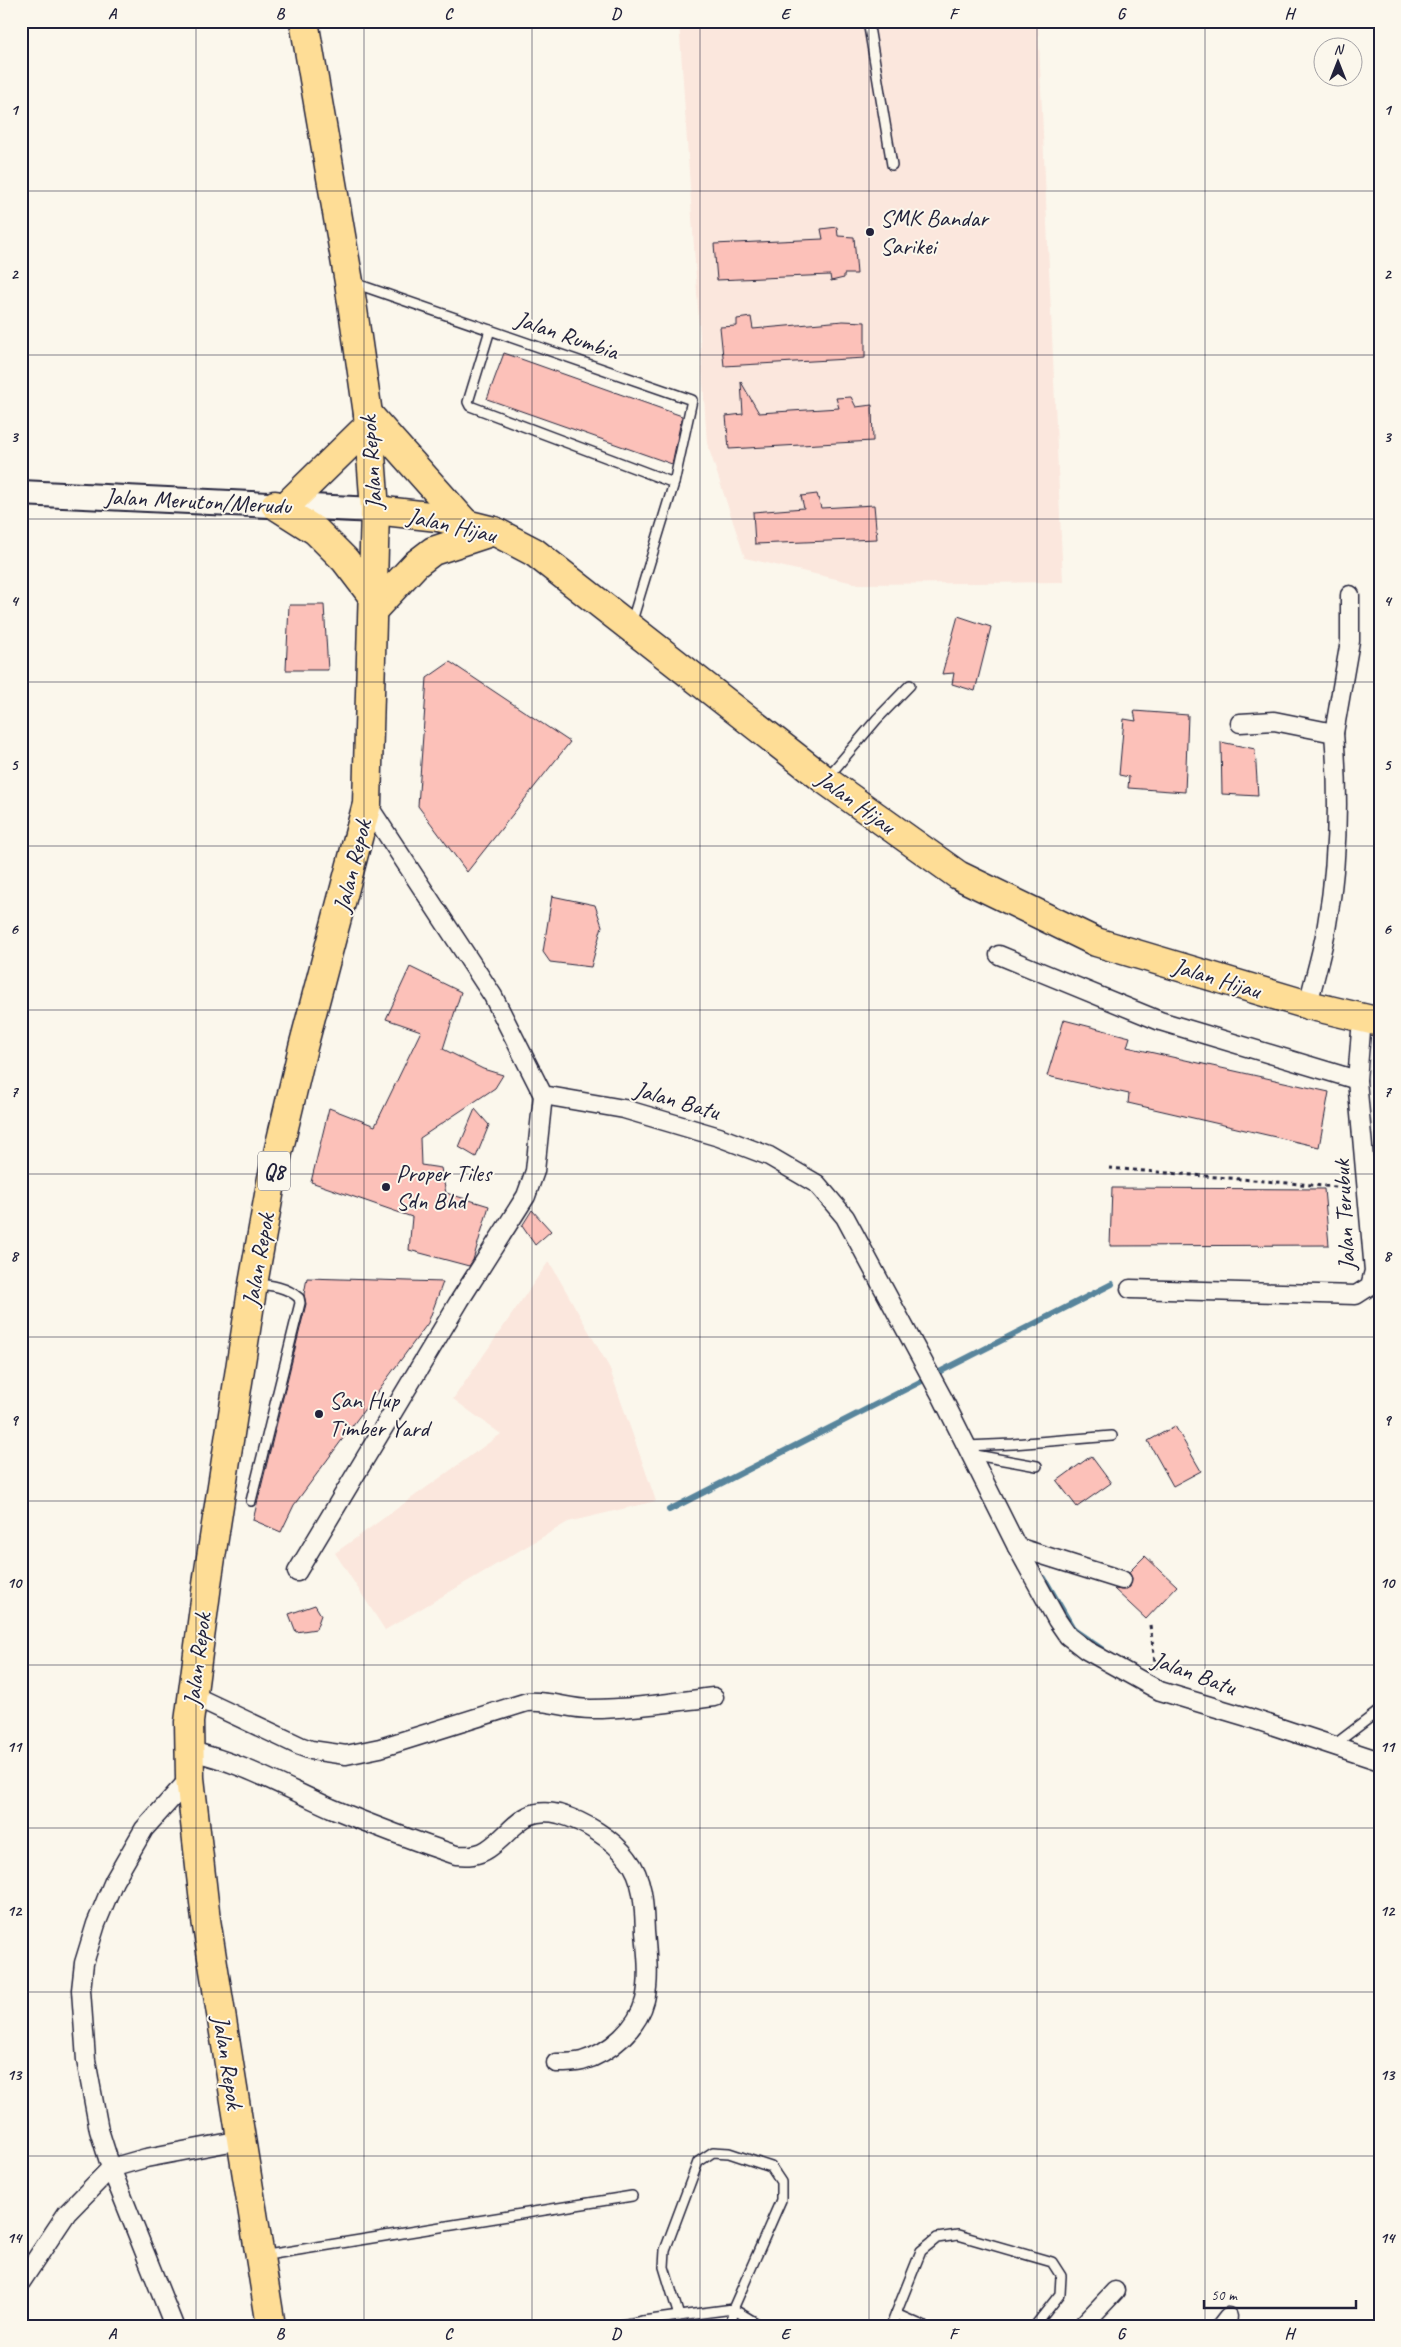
<svg xmlns="http://www.w3.org/2000/svg" width="1401" height="2347" viewBox="0 0 1401 2347" font-family="Caveat,sans-serif">
<style>
.built{fill:#fbe7dd}
.lines{fill:none;stroke-linecap:round;stroke-linejoin:round}
.stream{stroke:#59859c;stroke-width:6}
.building{fill:#fcc1b9;stroke:#22223b}
.service-casing{stroke:#22223b;stroke-width:12}
.minor-casing{stroke:#22223b;stroke-width:21}
.secondary-casing{stroke:#22223b;stroke-width:28}
.primary-casing{stroke:#22223b;stroke-width:31}
.path{stroke:#22223b;stroke-width:3;stroke-dasharray:4 4;stroke-linecap:butt}
.service{stroke:#fbf7ec;stroke-width:9}
.minor{stroke:#fbf7ec;stroke-width:18}
.secondary{stroke:#fbf7ec;stroke-width:24}
.primary{stroke:#fedd96;stroke-width:28}
.grid{fill:none;stroke:#22223b;stroke-width:1;stroke-opacity:0.55}
.poi-dot{fill:#22223b;stroke:#fbf7ec;stroke-width:2}
.labels{text-anchor:middle;stroke-width:4;stroke-linejoin:round;paint-order:stroke}
.shield{fill:#fbf7ec;stroke:#636270;stroke-width:1}
.shield-label{font-size:22px;font-weight:bold;fill:#22223b}
.poi-label{font-size:24px;fill:#22223b;stroke:#fbf7ec;text-anchor:start}
.street-label{font-size:24px;fill:#22223b;stroke:#fbf7ec}
.neatline{fill:none;stroke:#22223b;stroke-width:2}
.grid-label{font-size:16px;text-anchor:middle;font-weight:bold;fill:#22223b}
</style>
<rect width="100%" height="100%" fill="#fbf7ec"/>
<filter id="ink" filterUnits="userSpaceOnUse"><feTurbulence type="fractalNoise" baseFrequency=".02" numOctaves="2"/><feDisplacementMap in="SourceGraphic" scale="10" xChannelSelector="R" yChannelSelector="G"/><feConvolveMatrix kernelMatrix="1 2 1 2 8 2 1 2 1" color-interpolation-filters="sRGB"/></filter>
<g filter="url(#ink)">
<g class="built">
<path d="M679 21H1038L1063 582 858 584 745 558 707 443Z"/>
<path d="M549 1261 609 1367 656 1501 568 1522 385 1630 335 1553 501 1434 453 1399Z"/>
</g>
<g class="lines">
<g class="stream">
<path d="M669 1510 1112 1284"/>
<path d="M1044 1578 1074 1630 1103 1650"/>
</g>
</g>
<g class="building">
<path d="M837 227 838 236 854 237 857 274H844V278L831 281 830 275 717 280 714 244 823 239 821 229Z"/>
<path d="M751 317 753 329 843 321 865 322V358L724 366 720 327 737 326V319Z"/>
<path d="M504 353 682 416 672 464 487 399Z"/>
<path d="M741 382 759 413 839 408 836 398 851 397 856 407 872 405 873 441 729 449 726 416 743 414Z"/>
<path d="M817 494 821 508 874 505 877 539 755 544 753 512 804 508 801 496Z"/>
<path d="M289 605H324L328 670H286Z"/>
<path d="M958 616 991 627 975 691 952 684 954 673 942 674Z"/>
<path d="M450 662 570 742 467 872 418 806 427 678Z"/>
<path d="M1134 711 1188 715 1185 792 1128 788 1129 777 1119 775 1124 719 1136 721Z"/>
<path d="M1221 742 1255 749 1258 796 1222 794Z"/>
<path d="M552 896 595 905 602 926 591 967 550 962 543 952Z"/>
<path d="M410 967 461 992 443 1049 483 1069 503 1075 495 1088 420 1138 421 1165 441 1168 446 1193 489 1206 473 1260 469 1266 409 1250 412 1217 311 1182 329 1108 375 1126 421 1031 386 1019Z"/>
<path d="M1064 1020 1130 1037 1127 1047 1329 1092 1319 1147 1128 1103 1129 1094 1047 1076Z"/>
<path d="M475 1109 489 1125 476 1157 459 1147Z"/>
<path d="M1112 1188 1324 1189 1329 1245 1110 1246Z"/>
<path d="M532 1210 551 1231 535 1245 522 1226Z"/>
<path d="M307 1278 443 1282 428 1323 294 1505 281 1532 253 1520 306 1304 304 1294Z"/>
<path d="M1175 1426 1201 1471 1173 1486 1148 1441Z"/>
<path d="M1091 1456 1111 1483 1077 1507 1057 1481Z"/>
<path d="M1145 1556 1177 1586 1146 1619 1114 1589 1124 1590 1130 1587 1132 1578 1129 1572Z"/>
<path d="M315 1605 321 1615 316 1629 296 1632 289 1614Z"/>
</g>
<g class="lines">
<g class="service-casing">
<g id="service">
<path d="M868 21 892 165"/>
<path d="M354 283 692 400 674 483 631 624"/>
<path d="M490 330 468 402 470 406 674 483"/>
<path d="M827 778 877 719 910 685"/>
<path d="M966 1446 1013 1444 1112 1436"/>
<path d="M970 1454 1037 1466"/>
<path d="M251 1501 300 1303 299 1298C287 1287 271 1285 256 1284"/>
<path d="M1334 1745 1380 1710"/>
<path d="M261 2256 632 2196"/>
<path d="M896 2314 923 2326"/>
<path d="M679 2316 733 2309 761 2326"/>
<path d="M643 2321 679 2316 664 2267 665 2250 698 2162 713 2152 729 2153 771 2167 781 2182V2200L733 2309 731 2326"/>
<path d="M616 2326 643 2321 644 2326"/>
<path d="M891 2326 921 2251 937 2238 958 2235 1052 2262 1061 2276 1060 2294 1035 2326"/>
</g>
</g>
<g class="minor-casing">
<g id="minor">
<path d="M1240 723 1274 721 1334 733C1339 795 1338 862 1327 924 1323 951 1314 978 1308 1005"/>
<path d="M1334 733 1350 641V595"/>
<path d="M367 804 493 996 543 1095 624 1109 719 1137 769 1156 817 1184 845 1217 942 1397 1017 1547 1057 1620 1068 1636 1086 1650 1160 1691 1247 1717 1380 1761"/>
<path d="M999 955 1160 1021 1357 1080"/>
<path d="M1130 1289 1356 1295 1370 1286 1374 1271 1357 1080 1362 1019"/>
<path d="M1017 1547 1122 1580"/>
<path d="M297 1572 460 1300 526 1196 535 1171 543 1095"/>
<path d="M192 1695 300 1746 311 1750 346 1755 380 1748 527 1702C549 1700 569 1709 591 1709 632 1709 674 1702 714 1697"/>
<path d="M190 1751C241 1762 284 1787 331 1808 372 1825 414 1841 456 1855 467 1856 478 1856 488 1849 514 1832 521 1805 559 1814 584 1821 613 1839 628 1859 644 1879 644 1907 645 1932 647 1954 650 1978 645 2000 638 2028 610 2053 582 2061 574 2063 565 2063 556 2063"/>
<path d="M21 2282 67 2213 111 2168 146 2158 241 2140"/>
<path d="M174 2326 111 2168 99 2130 86 2060 81 1990 84 1963 96 1924 114 1881 144 1829 190 1778"/>
<path d="M1082 2326 1115 2291"/>
<path d="M1221 2326 1228 2317"/>
</g>
</g>
<g class="secondary-casing">
<path id="secondary" d="M21 493 375 510"/>
</g>
<g class="primary-casing">
<g id="primary">
<path d="M368 414 467 525"/>
<path d="M275 505 316 531 345 560 374 598"/>
<path d="M287 505 369 425"/>
<path d="M375 510 438 517 494 531 534 552 825 780 958 875 1096 942 1308 1005 1380 1022"/>
<path d="M374 609 416 564 433 551 494 531"/>
<path d="M271 2326 206 1920 190 1778 189 1722 208 1577 253 1284 272 1178 303 1047 367 804 375 510 368 414 349 282 304 21"/>
</g>
</g>
<g class="path">
<path d="M1109 1168 1348 1188"/>
<path d="M1150 1625 1156 1669"/>
</g>
<use href="#service" class="service"/>
<use href="#minor" class="minor"/>
<use href="#secondary" class="secondary"/>
<use href="#primary" class="primary"/>
</g>
</g>
<path class="grid" d="M196 21V2326M364 21V2326M532 21V2326M700 21V2326M869 21V2326M1037 21V2326M1205 21V2326M21 191H1380M21 355H1380M21 519H1380M21 682H1380M21 846H1380M21 1010H1380M21 1174H1380M21 1337H1380M21 1501H1380M21 1665H1380M21 1828H1380M21 1992H1380M21 2156H1380"/>
<g class="poi-dot">
<circle cx="870" cy="232" r="5"/>
<circle cx="386" cy="1187" r="5"/>
<circle cx="319" cy="1414" r="5"/>
</g>
<g class="labels">
<rect class="shield" x="258" y="1151.5" width="32" height="39" rx="4"/>
<g class="shield-label">
<text x="274" y="1179">Q8</text>
</g>
<g class="poi-label">
<text x="880" y="226">SMK Bandar<tspan x="880" dy="28">Sarikei</tspan></text>
<text x="396" y="1181">Proper Tiles<tspan x="396" dy="28">Sdn Bhd</tspan></text>
<text x="329" y="1408">San Hup<tspan x="329" dy="28">Timber Yard</tspan></text>
</g>
<g class="street-label">
<text transform="translate(567 335) rotate(19)" y="8">Jalan Rumbia</text>
<text transform="translate(371 463) rotate(-94)" y="8">Jalan Repok</text>
<text transform="translate(198 501) rotate(3)" y="8">Jalan Meruton/Merudu</text>
<text transform="translate(452 525) rotate(13)" y="8">Jalan Hijau</text>
<text transform="translate(856 802) rotate(36)" y="8">Jalan Hijau</text>
<text transform="translate(352 866) rotate(-76)" y="8">Jalan Repok</text>
<text transform="translate(1217 978) rotate(17)" y="8">Jalan Hijau</text>
<text transform="translate(677 1100) rotate(16)" y="8">Jalan Batu</text>
<text transform="translate(1344 1215) rotate(-93)" y="8">Jalan Terubuk</text>
<text transform="translate(258 1260) rotate(-80)" y="8">Jalan Repok</text>
<text transform="translate(197 1660) rotate(-83)" y="8">Jalan Repok</text>
<text transform="translate(1194 1673) rotate(20)" y="8">Jalan Batu</text>
<text transform="translate(228 2062) rotate(81)" y="8">Jalan Repok</text>
</g>
</g>
<rect width="1401" height="2347" fill="none" stroke="#fbf7ec" stroke-width="55"/>
<g transform="translate(1338 62)"><circle r="24" fill="#fbf7ec" stroke="#a4a2a5"/>
<path d="M0-4L9 19L0 12L-9 19Z" fill="#22223b"/>
<text y="-8" font-size="14" font-weight="bold" text-anchor="middle" fill="#22223b">N</text>
</g>
<path d="M1204 2300v8h152v-8" fill="none" stroke="#22223b" stroke-width="2.5"/>
<text x="1211" y="2300" font-size="15" fill="#22223b" stroke="#fbf7ec" stroke-width="4" paint-order="stroke">50 m</text>
<rect x="28" y="28" width="1346" height="2292" class="neatline"/>
<g class="grid-label">
<text x="112" y="19">A</text>
<text x="280" y="19">B</text>
<text x="448" y="19">C</text>
<text x="616" y="19">D</text>
<text x="785" y="19">E</text>
<text x="953" y="19">F</text>
<text x="1121" y="19">G</text>
<text x="1289" y="19">H</text>
<text x="14" y="115">1</text>
<text x="1387" y="115">1</text>
<text x="14" y="279">2</text>
<text x="1387" y="279">2</text>
<text x="14" y="442">3</text>
<text x="1387" y="442">3</text>
<text x="14" y="606">4</text>
<text x="1387" y="606">4</text>
<text x="14" y="770">5</text>
<text x="1387" y="770">5</text>
<text x="14" y="934">6</text>
<text x="1387" y="934">6</text>
<text x="14" y="1097">7</text>
<text x="1387" y="1097">7</text>
<text x="14" y="1261">8</text>
<text x="1387" y="1261">8</text>
<text x="14" y="1425">9</text>
<text x="1387" y="1425">9</text>
<text x="14" y="1588">10</text>
<text x="1387" y="1588">10</text>
<text x="14" y="1752">11</text>
<text x="1387" y="1752">11</text>
<text x="14" y="1916">12</text>
<text x="1387" y="1916">12</text>
<text x="14" y="2080">13</text>
<text x="1387" y="2080">13</text>
<text x="14" y="2243">14</text>
<text x="1387" y="2243">14</text>
<text x="112" y="2339">A</text>
<text x="280" y="2339">B</text>
<text x="448" y="2339">C</text>
<text x="616" y="2339">D</text>
<text x="785" y="2339">E</text>
<text x="953" y="2339">F</text>
<text x="1121" y="2339">G</text>
<text x="1289" y="2339">H</text>
</g>
</svg>
